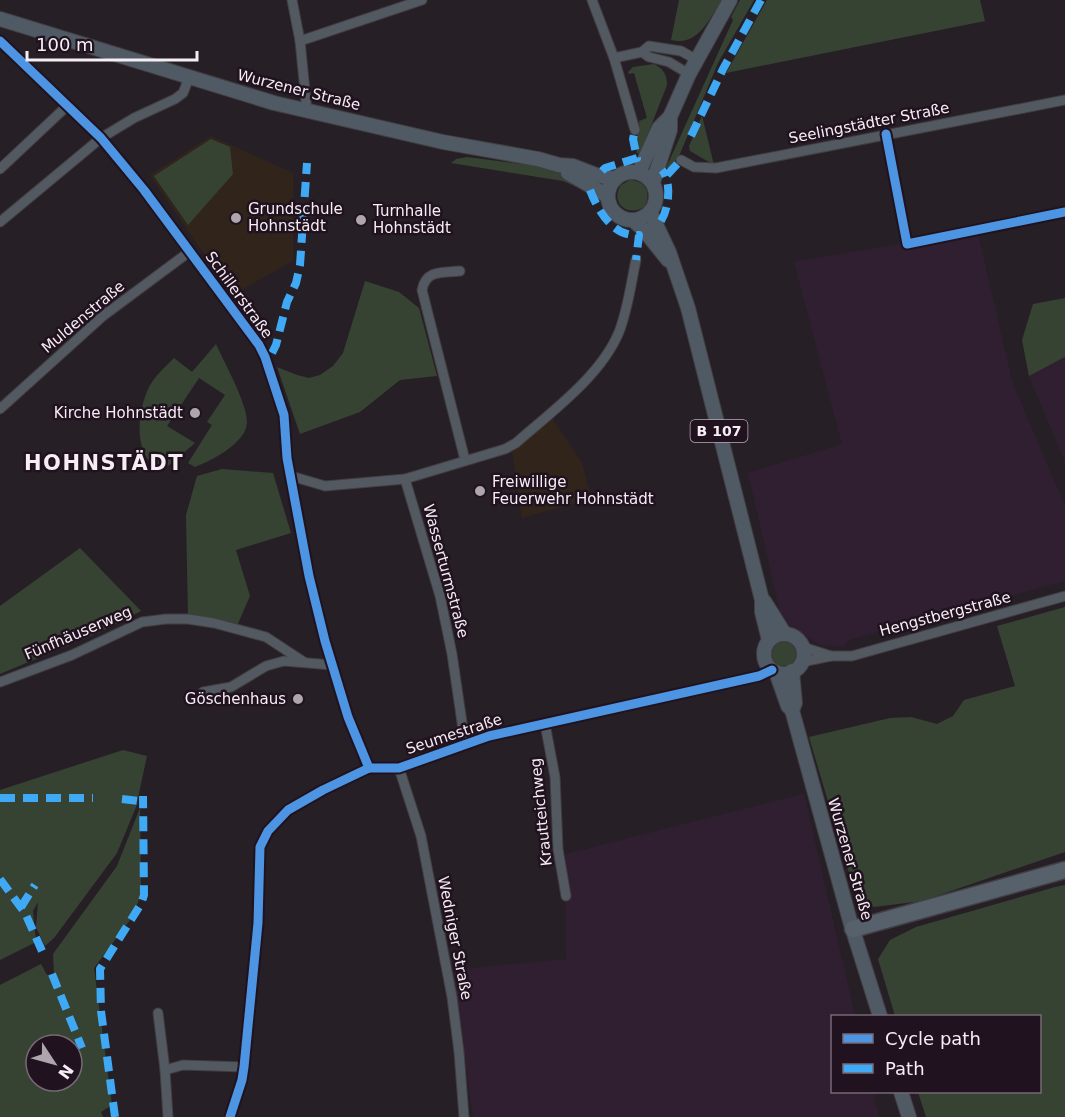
<svg xmlns="http://www.w3.org/2000/svg" width="1065" height="1117" viewBox="0 0 1065 1117" font-family="'DejaVu Sans',sans-serif">
<style>
.built{fill:#301f30}
.education{fill:#31251b}
.green{fill:#364333;fill-rule:evenodd}
.lines{fill:none;stroke-linecap:round;stroke-linejoin:round}
.minor-casing{stroke:#423e42;stroke-width:11}
.primary-casing{stroke:#423e42;stroke-width:16}
.motorway-casing{stroke:#423e42;stroke-width:19}
.minor{stroke:#535961;stroke-width:9}
.primary{stroke:#505a65;stroke-width:14}
.motorway{stroke:#56616c;stroke-width:16}
.quiet{stroke:#3fa9f5;stroke-width:8;stroke-dasharray:15 8;stroke-linecap:butt}
.cycleway-casing{stroke:#20131f;stroke-width:13}
.cycleway{stroke:#4d94e3;stroke-width:9}
.poi-dot{fill:#aea5ad;stroke:#20131f;stroke-width:2}
.labels{text-anchor:middle;stroke-width:5;stroke-linejoin:round;paint-order:stroke}
.shield{fill:#20131f;stroke:#b6acb5;stroke-width:1.5}
.shield-label{font-size:14px;font-weight:bold;fill:#f7edf5}
.street-label{font-size:15px;fill:#f7edf5;stroke:#20131f}
.poi-label{font-size:15px;fill:#f7edf5;stroke:#20131f;text-anchor:start}
.district-label{font-size:21px;font-weight:bold;letter-spacing:1.5px;fill:#f7edf5;stroke:#20131f}
</style>
<rect width="100%" height="100%" fill="#262026"/>
<g class="built">
<path d="M978 234 1012 381 1065 506V581L849 640 843 647 820 645 790 625 780 612 748 473 842 444 794 262 902 244 903 249Z"/>
<path d="M1065 357V462L1029 376Z"/>
<path d="M804 794 855 1016H832V1092H873L879 1117H473L453 970 566 959V854Z"/>
</g>
<g class="education">
<path d="M211 136 293 173V261L232 295 150 175Z"/>
<path d="M552 418 582 463 591 499 522 518 512 450Z"/>
</g>
<g class="green">
<path d="M679 0H722C709 19 698 47 671 40Z"/>
<path d="M740 0H754L718 63 679 156 669 168H666L733 20 731 17Z"/>
<path d="M767 0H980L985 21 726 73Z"/>
<path d="M654 64C664 69 667 75 667 85L640 154 637 153 636 147 638 145 635 138 640 132 639 121 647 118 634 73 629 74 628 72 633 67Z"/>
<path d="M702 116 714 165 690 151 689 146Z"/>
<path d="M211 139 230 147 233 174 188 225 154 176Z"/>
<path d="M467 157 539 166 563 174 584 190 563 181 451 163 456 159Z"/>
<path d="M630 180C646 181 652 194 644 207 626 218 610 201 621 185Z"/>
<path d="M365 281 399 292 419 308 437 376 400 380 360 412 300 434 277 367 297 375 309 378 320 375 333 366 343 353Z"/>
<path d="M1065 298V357L1029 376 1022 340 1033 304Z"/>
<path d="M216 344C224 362 248 405 247 423 245 444 212 460 195 467L188 463 212 425 207 422 225 395 199 378 167 426 195 443 162 471C132 457 137 412 149 387 155 376 165 367 174 358L192 372Z"/>
<path d="M222 469 273 473 291 533 236 550 250 596 237 626 188 616 186 515 197 476Z"/>
<path d="M80 548 141 611 100 632 0 674V606Z"/>
<path d="M1065 607V852L922 901 874 907 865 904 856 896 809 737 890 718 911 717 937 724 953 716 964 700 1015 686 997 626Z"/>
<circle cx="784" cy="654" r="12"/>
<path d="M123 750 147 756 136 807 117 853 54 938 45 946 36 927 38 902 33 911 36 942 0 960V790Z"/>
<path d="M140 808 141 894 133 916 94 968 112 1105 101 1112 103 1117H0V985L41 964 47 975 54 974 53 954 117 866ZM36 1045H72V1081H36Z"/>
<path d="M1065 885V1117H926L918 1092H1040V1016H895L878 959 890 940 916 927 1055 887Z"/>
</g>
<g class="lines">
<g class="minor-casing">
<g id="minor">
<path d="M292 0 300 41 307 111"/>
<path d="M592 0 614 58 635 130"/>
<path d="M0 41 101 138 144 190 259 345 265 357 284 415 287 458 309 576 325 641 348 717 369 768"/>
<path d="M300 41 422 0"/>
<path d="M642 52 649 57 669 62 689 74"/>
<path d="M614 58 642 52 649 46 681 51 697 60"/>
<path d="M681 160 694 167 716 168 1065 100"/>
<path d="M0 169 67 106"/>
<path d="M0 222 101 138 134 118 175 99 183 93 189 78"/>
<path d="M460 271C443 273 426 269 422 290L465 460"/>
<path d="M0 409 103 316 189 252"/>
<path d="M291 476 325 486 405 479 505 449 516 443C551 412 601 376 619 332 628 309 631 283 636 260"/>
<path d="M405 479 440 596 452 654 465 743"/>
<path d="M803 647 831 656"/>
<path d="M802 662 831 656H852L1065 596"/>
<path d="M0 682 72 655 142 622 166 619H188L214 623 266 637 304 662"/>
<path d="M203 692 231 687 266 666 284 661 332 665"/>
<path d="M545 724 555 777 558 849 566 896"/>
<path d="M399 768 421 836 452 997 459 1052 464 1117"/>
<path d="M158 1013 165 1070"/>
<path d="M168 1117 165 1070 183 1065 244 1067"/>
<path d="M230 1117 242 1080 244 1067 258 923 260 847 268 831 288 810 323 790 369 768H399L489 736 759 676 772 670"/>
</g>
</g>
<g class="primary-casing">
<g id="primary">
<path d="M0 19 274 103 443 142 538 159 559 165 573 166 596 175 615 179"/>
<circle cx="632" cy="196" r="24"/>
<path d="M639 172 659 128 670 117 689 74 730 0"/>
<path d="M568 173 608 196"/>
<path d="M653 182 670 130V117"/>
<path d="M650 212 669 252 688 308 762 600V612L769 640"/>
<path d="M633 220 644 230 668 260"/>
<path d="M764 601 784 633"/>
<circle cx="784" cy="654" r="20"/>
<path d="M776 672 788 706 792 710 850 921 880 1016"/>
<path d="M792 710 795 703 792 671"/>
<path d="M901 1092 909 1117"/>
</g>
</g>
<g class="motorway-casing">
<path id="motorway" d="M853 929 1065 870"/>
</g>
<use href="#minor" class="minor"/>
<use href="#primary" class="primary"/>
<use href="#motorway" class="motorway"/>
<g class="quiet">
<path d="M691 136 723 69 761 0"/>
<path d="M602 171 605 168 637 158 633 139 635 130"/>
<path d="M667 175 681 160"/>
<path d="M590 190C598 211 614 238 639 235L636 260"/>
<path d="M661 221C669 208 672 182 662 170"/>
<path d="M272 353 276 345 287 302 296 283 300 265 307 163"/>
<path d="M0 798H93"/>
<path d="M122 799 140 801"/>
<path d="M0 879 25 913 42 951"/>
<path d="M21 907 35 885"/>
<path d="M52 974 82 1048"/>
<path d="M115 1117 101 1011 100 969 141 904 144 895 143 796"/>
</g>
<g class="cycleway-casing">
<g id="cycleway">
<path d="M0 41 101 138 144 190 259 345 265 357 284 415 287 458 309 576 325 641 348 717 369 768"/>
<path d="M886 134 907 244 1065 212"/>
<path d="M230 1117 242 1080 244 1067 258 923 260 847 268 831 288 810 323 790 369 768H399L489 736 759 676 772 670"/>
</g>
</g>
<use href="#cycleway" class="cycleway"/>
</g>
<g class="poi-dot">
<circle cx="236" cy="218" r="6"/>
<circle cx="361" cy="220" r="6"/>
<circle cx="195" cy="413" r="6"/>
<circle cx="480" cy="491" r="6"/>
<circle cx="298" cy="699" r="6"/>
</g>
<g class="labels">
<rect class="shield" x="690.5" y="420" width="57" height="22" rx="4.5"/>
<g class="shield-label">
<text x="719" y="436">B 107</text>
</g>
<g class="street-label">
<text transform="translate(299 90) rotate(14)" y="5">Wurzener Straße</text>
<text transform="translate(869 123) rotate(-11)" y="5">Seelingstädter Straße</text>
<text transform="translate(239 295) rotate(54)" y="5">Schillerstraße</text>
<text transform="translate(83 317) rotate(-40)" y="5">Muldenstraße</text>
<text transform="translate(446 571) rotate(75)" y="5">Wasserturmstraße</text>
<text transform="translate(945 614) rotate(-15)" y="5">Hengstbergstraße</text>
<text transform="translate(78 633) rotate(-23)" y="5">Fünfhäuserweg</text>
<text transform="translate(454 734) rotate(-18)" y="5">Seumestraße</text>
<text transform="translate(541 812) rotate(-96)" y="5">Krautteichweg</text>
<text transform="translate(850 859) rotate(74)" y="5">Wurzener Straße</text>
<text transform="translate(455 938) rotate(79)" y="5">Wedniger Straße</text>
</g>
<g class="poi-label">
<text x="248" y="214">Grundschule<tspan x="248" dy="17">Hohnstädt</tspan></text>
<text x="373" y="216">Turnhalle<tspan x="373" dy="17">Hohnstädt</tspan></text>
<text x="183" y="418" text-anchor="end">Kirche Hohnstädt</text>
<text x="492" y="487">Freiwillige<tspan x="492" dy="17">Feuerwehr Hohnstädt</tspan></text>
<text x="286" y="704" text-anchor="end">Göschenhaus</text>
</g>
<g class="district-label">
<text x="104" y="470">HOHNSTÄDT</text>
</g>
</g>
<rect x="831" y="1015" width="210" height="78" fill="#20131f" stroke="#766a75" stroke-width="1.5"/>
<rect x="843" y="1034" width="30" height="9" fill="#4d94e3" stroke="#766a75" stroke-width="1.5"/>
<text x="885" y="1045" font-size="18" fill="#f7edf5">Cycle path</text>
<rect x="843" y="1064" width="30" height="9" fill="#3fa9f5" stroke="#766a75" stroke-width="1.5"/>
<text x="885" y="1075" font-size="18" fill="#f7edf5">Path</text>
<g transform="translate(54 1063) rotate(126)"><circle r="28" fill="#20131f" stroke="#766a75" stroke-width="1.5"/>
<path d="M0-4.5L10 22L0 15L-10 22Z" fill="#aea5ad"/>
<text y="-9" font-size="16" font-weight="bold" text-anchor="middle" fill="#f7edf5">N</text>
</g>
<path d="M27 51v9h170v-9" fill="none" stroke="#f7edf5" stroke-width="3"/>
<text x="36" y="51" font-size="18" fill="#f7edf5" stroke="#20131f" stroke-width="4.5" paint-order="stroke">100 m</text>
</svg>
